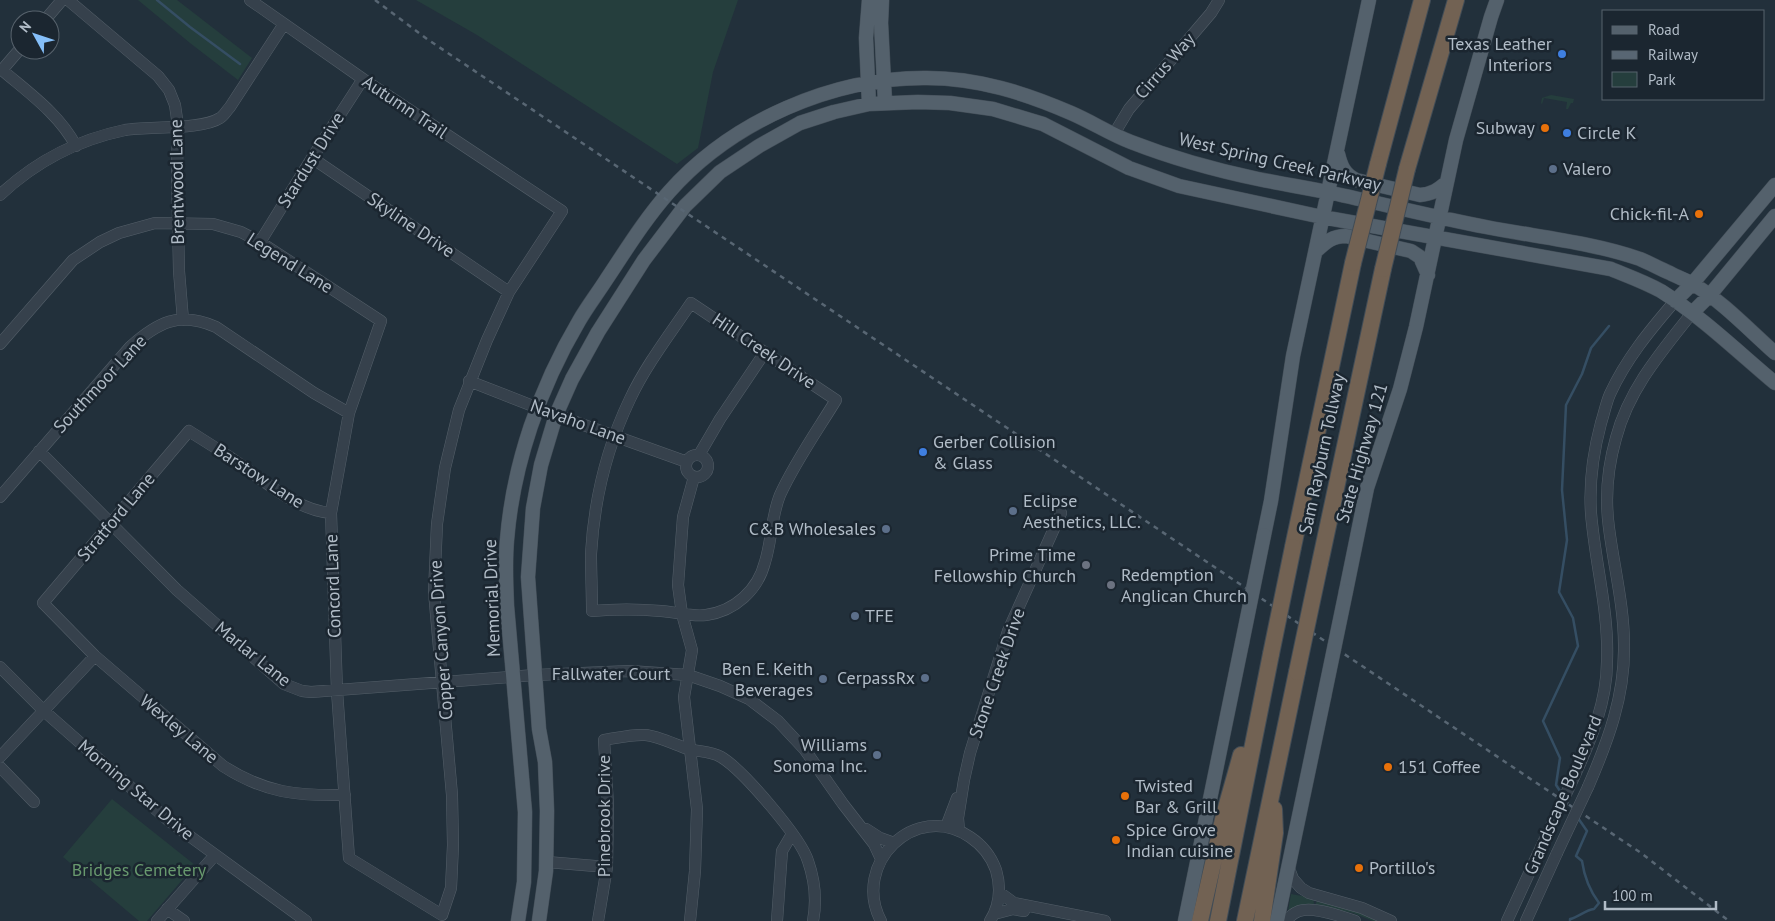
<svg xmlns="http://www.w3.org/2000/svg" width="1775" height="921" font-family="'PT Sans',sans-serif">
  <rect width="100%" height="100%" fill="#22303b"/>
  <path fill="#253e3d" d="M138,0H177L252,58L238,80L190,43Z
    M416,0H738L713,72L698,148L677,164L477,35Z
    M1551,95L1574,99L1573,103H1571L1568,109H1566L1567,102L1544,98L1542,104L1541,103L1542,98Z
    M112,799L195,865L147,921H139L63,857Z
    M1291,894L1313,898L1314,904L1288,911Z
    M1318,899L1383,921H1373L1353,913L1315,905Z"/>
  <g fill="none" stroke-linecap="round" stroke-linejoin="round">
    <path stroke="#354e63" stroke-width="2.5" d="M157,0L190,27L240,64
      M1562,794L1556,785L1560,758L1543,721L1578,646L1573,618L1559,592L1567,540L1562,490L1566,405L1582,374L1591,348L1609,326
      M1570,921V919C1579,917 1585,910 1594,909L1599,903C1590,891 1584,875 1582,861L1576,856L1587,831L1578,818"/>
    <g stroke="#545f69" stroke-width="12">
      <path id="minor" d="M68,0L158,76L169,90L175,105L178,126L177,172L179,271L183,320
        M45,20L62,0
        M20,49L2,70C29,93 59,114 76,146
        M1114,134L1129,109L1211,13L1219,0
        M312,158L509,292
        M0,195C35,162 77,140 125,130C148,126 202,130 220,118C224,116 227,110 230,107L284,24
        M260,242L312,158L363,79
        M691,303L836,400C817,431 795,462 780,495C771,517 772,540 765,562C758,590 735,611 706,615C692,617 676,612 661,611C638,609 615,609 592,611C592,592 591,572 591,554C594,501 607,447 630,399C646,365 670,334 691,303Z
        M0,344L73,260L100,242L119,233L155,223L213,224L241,232L260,242L381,321L349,413L331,513L337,691L349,858L442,915L451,888L453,845L452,795L434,592L437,524L445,468L459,410L487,340L509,292L562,211L363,79L250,0
        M469,381L556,415L687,462
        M39,451L177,590L284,684L302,691L311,692L535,675L630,671L688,675L720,686L749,699L778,721L805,750L843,804L874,844L881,859
        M686 466a11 11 0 1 1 22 0a11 11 0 1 1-22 0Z
        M699,455L720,419L765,352
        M0,497L130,347C158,322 179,311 216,327L314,393L349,413
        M331,513C294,510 262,478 231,458C218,449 203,440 189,431L43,603L95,656L223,766C265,793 297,796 345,795
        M0,667L44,711L169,821L306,921
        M0,757L95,656
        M0,767L34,802
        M1574,777C1591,740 1607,702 1607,661C1609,611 1595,563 1591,513C1589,483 1593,453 1601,423C1604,414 1606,403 1610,394C1626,359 1650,330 1675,301
        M1588,787C1608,741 1625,696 1624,645C1624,606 1614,567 1609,528C1605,499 1608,466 1616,438C1629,389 1661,352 1692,313
        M946,827L957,798
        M866,829L880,838L894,843
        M959,831L958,818L964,780L970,753L1008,631L1061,513
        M547,862L607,867
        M1288,866L1293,879L1301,888L1309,893L1362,908L1391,921
        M999,892L1014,903L1105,921
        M167,909L184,921
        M994,914L1013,909L1024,911
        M157,921L215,855
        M598,921L607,867L608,805L604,740C617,738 632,734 645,735C658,736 676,745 688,749C700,752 711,751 721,757C743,770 801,838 808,861C815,881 817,900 813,921
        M690,921L695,871L697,809L684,697L692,650L682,614L678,585L683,517L694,477
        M777,921L782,851L792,834
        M881,921C851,864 915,800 970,837C982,845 991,856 996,870C1001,887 1000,905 990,921
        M1286,921C1289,917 1294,913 1299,911C1313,906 1341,916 1355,921
        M1507,921L1543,843
        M1526,921L1557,853"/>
    </g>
    <g stroke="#424d57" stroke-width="15">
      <path id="major" d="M869,0L866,38L869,104
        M882,0L881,23L885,102
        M1338,154C1341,166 1344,174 1356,180L1420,195C1432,194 1438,190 1447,182
        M1316,251C1326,242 1332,236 1346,236L1411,251L1420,257L1428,275
        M1675,301L1692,284L1775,185
        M1692,313L1709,296L1775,216
        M1264,535L1271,501L1293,356L1369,0
        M1346,591L1367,488L1400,389L1416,327L1456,140L1491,17L1497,0
        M518,921L524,882L525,812L507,606C506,584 505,562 507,540C513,464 540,387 579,321C587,307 597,294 606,280C626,250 645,219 669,192C732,121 833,77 927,78C978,78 1025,93 1071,113C1092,122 1110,134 1131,142C1172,158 1215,170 1258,179C1283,184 1307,188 1332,193C1383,204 1434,217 1486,227C1537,237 1591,242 1640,259C1650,263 1660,269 1670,273C1677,277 1686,280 1693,284C1723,302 1749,330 1775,353
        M539,921L546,871L547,811L545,762L539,729L528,577L533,508L541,465L556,415L572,379L598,332L644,260L685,206L720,172L759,146L800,123L834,112L869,104L918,102L950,103L993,109L1043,124L1129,168L1179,186L1322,217L1611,269C1628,276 1645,282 1661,291C1702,317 1738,352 1775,383
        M1185,921L1242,643
        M1277,921L1324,697"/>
    </g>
    <g stroke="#414c56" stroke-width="18">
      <path id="highway" d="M1378,164L1422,0
        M1407,169L1456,0
        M1293,547L1353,263
        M1320,563L1383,269
        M1200,921L1224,815L1241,755
        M1218,921L1271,654
        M1245,921L1297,672
        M1262,921L1275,833L1274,809"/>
    </g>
    <use href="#minor" stroke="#36414c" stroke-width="11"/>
    <use href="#major" stroke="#54616c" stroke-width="14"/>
    <use href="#highway" stroke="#726253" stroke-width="16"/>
    <path stroke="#586673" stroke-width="2.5" stroke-dasharray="5 5" stroke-linecap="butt" d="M375,0L427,39L1641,853L1729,921"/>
    <g stroke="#545f69" stroke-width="12" stroke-linecap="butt">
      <path id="minor-bridge" d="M1543,843L1574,777
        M1557,853L1588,787"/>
    </g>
    <g stroke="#424d57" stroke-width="15" stroke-linecap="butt">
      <path id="major-bridge" d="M1242,643L1264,535
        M1324,697L1346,591"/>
    </g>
    <g stroke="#414c56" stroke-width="18" stroke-linecap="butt">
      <path id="highway-bridge" d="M1353,263L1378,164
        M1383,269L1407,169
        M1271,654L1293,547
        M1297,672L1320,563"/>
    </g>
    <use href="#minor-bridge" stroke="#36414c" stroke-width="11"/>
    <use href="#major-bridge" stroke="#54616c" stroke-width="14"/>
    <use href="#highway-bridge" stroke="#726253" stroke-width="16"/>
  </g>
  <g fill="#3f7fe0" stroke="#1b2630" stroke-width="2">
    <circle cx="1562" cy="54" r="5"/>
    <circle cx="1567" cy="133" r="5"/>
    <circle cx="923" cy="452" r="5"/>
  </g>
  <g fill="#e8710a" stroke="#1b2630" stroke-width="2">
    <circle cx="1545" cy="128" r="5"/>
    <circle cx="1699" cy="214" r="5"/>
    <circle cx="1388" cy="767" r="5"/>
    <circle cx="1125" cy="796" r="5"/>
    <circle cx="1116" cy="840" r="5"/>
    <circle cx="1359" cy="868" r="5"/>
  </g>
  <g fill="#5c6f8a" stroke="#1b2630" stroke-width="2">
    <circle cx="1553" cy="169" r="5"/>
    <circle cx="1013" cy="511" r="5"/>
    <circle cx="886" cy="529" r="5"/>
    <circle cx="855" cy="616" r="5"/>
    <circle cx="925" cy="678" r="5"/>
    <circle cx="823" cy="679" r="5"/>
    <circle cx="877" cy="755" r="5"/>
  </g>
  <g fill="#6b7280" stroke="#1b2630" stroke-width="2">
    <circle cx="1086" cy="565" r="5"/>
    <circle cx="1111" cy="585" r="5"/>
  </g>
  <g text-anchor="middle" stroke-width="5" stroke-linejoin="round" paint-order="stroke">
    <g font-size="18" fill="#b1bcc7" stroke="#1b2630" text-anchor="start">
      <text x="1552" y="50" text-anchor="end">Texas Leather<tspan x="1552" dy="21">Interiors</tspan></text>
      <text x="1535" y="134" text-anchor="end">Subway</text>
      <text x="1577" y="139">Circle K</text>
      <text x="1563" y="175">Valero</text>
      <text x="1689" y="220" text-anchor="end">Chick-fil-A</text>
      <text x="933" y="448">Gerber Collision<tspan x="933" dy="21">&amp; Glass</tspan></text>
      <text x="1023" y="507">Eclipse<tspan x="1023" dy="21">Aesthetics, LLC.</tspan></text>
      <text x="876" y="535" text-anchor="end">C&amp;B Wholesales</text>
      <text x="1076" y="561" text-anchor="end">Prime Time<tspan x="1076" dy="21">Fellowship Church</tspan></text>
      <text x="1121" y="581">Redemption<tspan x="1121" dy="21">Anglican Church</tspan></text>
      <text x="865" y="622">TFE</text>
      <text x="813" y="675" text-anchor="end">Ben E. Keith<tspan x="813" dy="21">Beverages</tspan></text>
      <text x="915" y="684" text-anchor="end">CerpassRx</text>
      <text x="867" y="751" text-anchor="end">Williams<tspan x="867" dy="21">Sonoma Inc.</tspan></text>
      <text x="1398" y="773">151 Coffee</text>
      <text x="1135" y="792">Twisted<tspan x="1135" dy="21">Bar &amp; Grill</tspan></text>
      <text x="1126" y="836">Spice Grove<tspan x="1126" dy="21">Indian cuisine</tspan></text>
      <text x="1369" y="874">Portillo's</text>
    </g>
    <g font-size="18" fill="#b1bcc7" stroke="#1b2630">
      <text transform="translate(1165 66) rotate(-49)" y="6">Cirrus Way</text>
      <text transform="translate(405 107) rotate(34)" y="6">Autumn Trail</text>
      <text transform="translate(311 160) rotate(-58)" y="6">Stardust Drive</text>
      <text transform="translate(1280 162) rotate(13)" y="6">West Spring Creek Parkway</text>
      <text transform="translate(177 182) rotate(-91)" y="6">Brentwood Lane</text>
      <text transform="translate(411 225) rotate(34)" y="6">Skyline Drive</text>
      <text transform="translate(290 263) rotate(32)" y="6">Legend Lane</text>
      <text transform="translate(764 351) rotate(34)" y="6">Hill Creek Drive</text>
      <text transform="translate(100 384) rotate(-47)" y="6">Southmoor Lane</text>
      <text transform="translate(578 422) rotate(20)" y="6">Navaho Lane</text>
      <text transform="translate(1362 453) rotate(-74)" y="6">State Highway 121</text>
      <text transform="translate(1322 454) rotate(-78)" y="6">Sam Rayburn Tollway</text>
      <text transform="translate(259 476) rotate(33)" y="6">Barstow Lane</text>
      <text transform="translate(116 517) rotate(-50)" y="6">Stratford Lane</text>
      <text transform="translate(333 586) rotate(-92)" y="6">Concord Lane</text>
      <text transform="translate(492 598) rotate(-92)" y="6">Memorial Drive</text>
      <text transform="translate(441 640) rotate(-94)" y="6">Copper Canyon Drive</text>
      <text transform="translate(253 654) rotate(39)" y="6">Marlar Lane</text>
      <text transform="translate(997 673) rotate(-71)" y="6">Stone Creek Drive</text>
      <text x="611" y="680">Fallwater Court</text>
      <text transform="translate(179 729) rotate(40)" y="6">Wexley Lane</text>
      <text transform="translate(136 790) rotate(40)" y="6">Morning Star Drive</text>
      <text transform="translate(1563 795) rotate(-67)" y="6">Grandscape Boulevard</text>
      <text transform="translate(604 816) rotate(-90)" y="6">Pinebrook Drive</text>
    </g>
    <g font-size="18" fill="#68996e" stroke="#1b2630">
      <text x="139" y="876">Bridges Cemetery</text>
    </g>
  </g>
  <rect x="1602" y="10" width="162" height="90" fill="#1b2630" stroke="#57626c"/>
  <rect x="1612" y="26" width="25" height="8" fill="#54616c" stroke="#57626c"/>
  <text x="1648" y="35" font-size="15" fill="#b1bcc7">Road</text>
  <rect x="1612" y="51" width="25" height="8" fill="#586673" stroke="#57626c"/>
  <text x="1648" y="60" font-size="15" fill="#b1bcc7">Railway</text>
  <rect x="1612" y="72" width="25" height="15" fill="#253e3d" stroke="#57626c"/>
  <text x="1648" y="85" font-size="15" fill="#b1bcc7">Park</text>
  <g transform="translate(35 35) rotate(310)"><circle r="24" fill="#1b2630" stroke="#57626c"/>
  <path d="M0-4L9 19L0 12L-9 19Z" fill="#85bff9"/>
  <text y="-8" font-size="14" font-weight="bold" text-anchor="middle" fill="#b1bcc7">N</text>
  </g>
  <path d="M1605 901v8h111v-8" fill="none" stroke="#b1bcc7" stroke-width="2.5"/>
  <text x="1612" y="901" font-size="15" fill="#b1bcc7" stroke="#1b2630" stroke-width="4" paint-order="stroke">100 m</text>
</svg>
